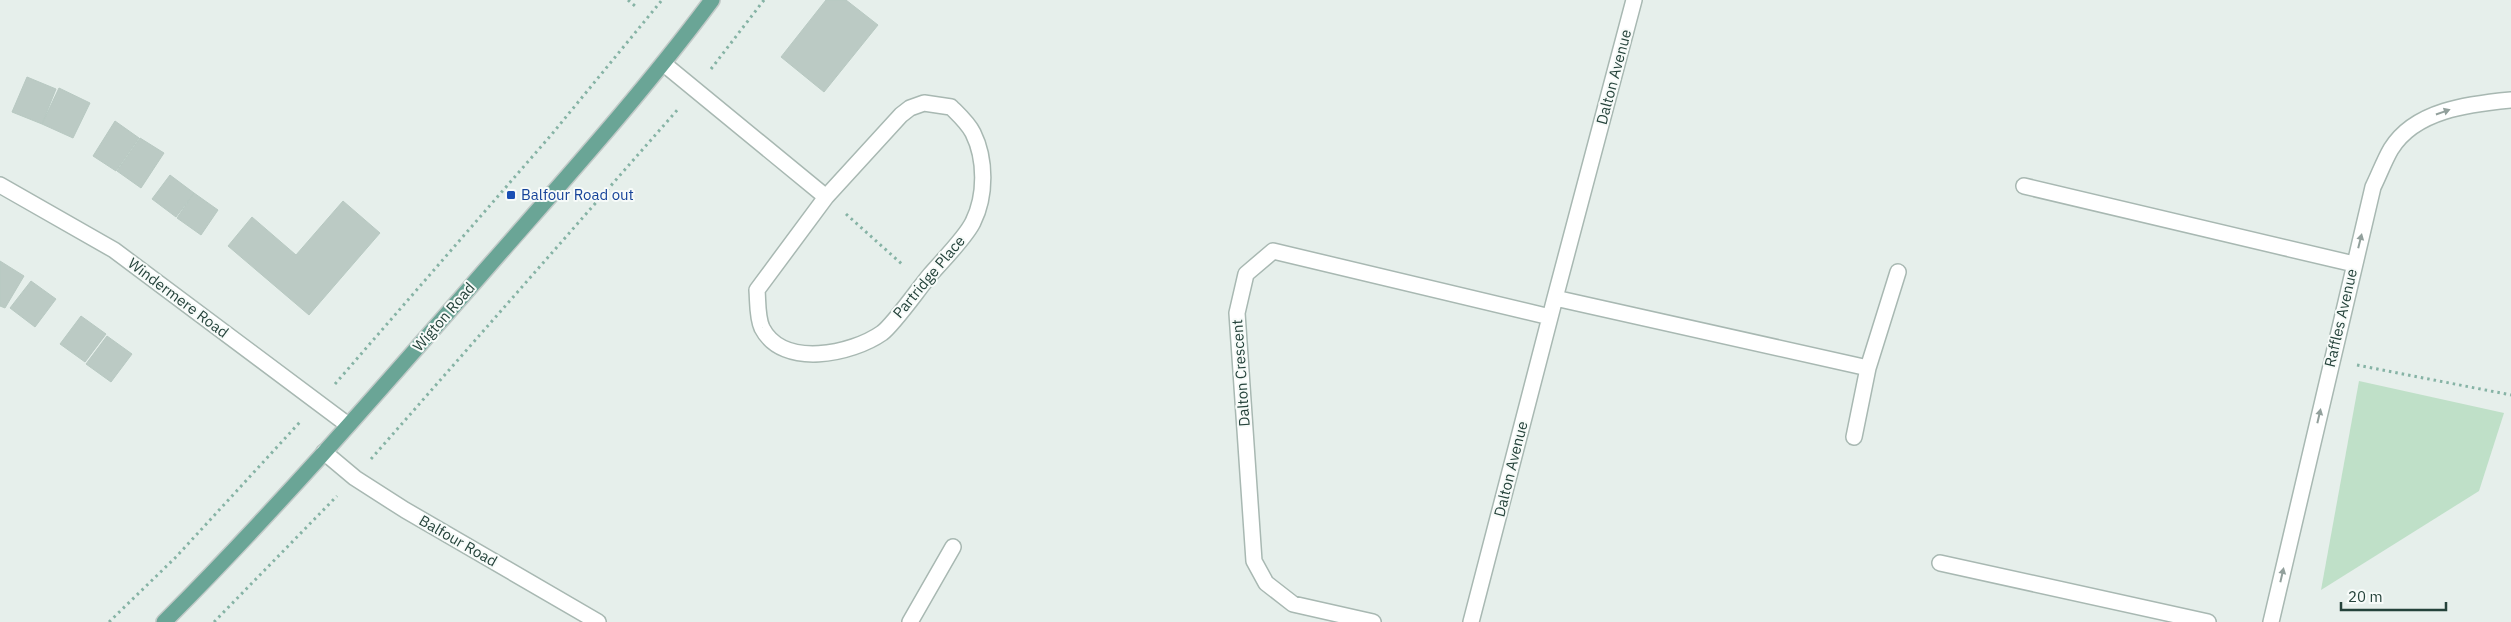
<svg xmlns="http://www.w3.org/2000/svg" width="2511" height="622" font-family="'IBM Plex Sans',sans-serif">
  <rect width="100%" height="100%" fill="#e6efeb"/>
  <path fill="#bfe0c8" d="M2359,381L2504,413L2479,491L2321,590Z"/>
  <path fill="#bbcac4" stroke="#b8c9c2" d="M826,0H846L878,25L824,92L781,57Z
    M27,77L56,89L42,124L12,112Z
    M59,88L90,103L73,138L42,124Z
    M115,121L139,138L116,171L93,156Z
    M140,138L164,153L141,188L117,171Z
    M170,175L194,193L176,217L152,199Z
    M194,193L218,210L201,235L177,218Z
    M343,201L380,233L309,315L228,246L252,217L296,255Z
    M0,261L24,276L5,308L0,306Z
    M31,281L56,299L35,327L10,308Z
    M81,316L106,334L85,362L60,344Z
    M107,336L132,354L111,382L86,364Z"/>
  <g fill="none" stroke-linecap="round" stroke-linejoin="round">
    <g stroke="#a8b8b2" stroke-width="18">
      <path id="minor" d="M664,64L826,197
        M924,103L951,107C959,115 968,123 973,133C986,159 986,196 973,222C966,237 942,261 930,275C919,288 894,324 882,333C852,354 783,369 762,328C757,317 758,302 757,290L826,197L901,115L910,108Z
        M0,185L114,250L348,425
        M2024,186L2354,264
        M1555,298L1634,0
        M1854,437L1868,368L1898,272
        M324,452L355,478L405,510L598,622
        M1940,563L2208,622
        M910,622L953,547
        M1373,622L1293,604L1266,583L1254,561L1237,313L1246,274L1273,251L1550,317
        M1471,622L1555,298L1868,368
        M2271,622L2373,187C2379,175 2384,161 2391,149C2415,110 2469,104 2511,100"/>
    </g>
    <g stroke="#c2cac8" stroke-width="18">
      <path id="primary" d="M164,622C277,509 382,388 487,268C564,180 642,94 712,0"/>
    </g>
    <path stroke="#86b3a5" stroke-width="3" stroke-dasharray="2.5 4" stroke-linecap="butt" d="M628,0L635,6
      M711,69L764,0
      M846,214L904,266
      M2357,365L2511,395
      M335,384L552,134L662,0
      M371,459L679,108
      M109,622L176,557L300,422
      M214,622L337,496"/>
    <use href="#minor" stroke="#fff" stroke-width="15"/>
    <use href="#primary" stroke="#6aa596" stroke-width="15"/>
  </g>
  <defs><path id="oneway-solid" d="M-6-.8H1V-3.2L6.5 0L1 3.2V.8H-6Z" transform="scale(1.25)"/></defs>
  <g fill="#92a09c">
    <use href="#oneway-solid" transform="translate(2443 112) rotate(-19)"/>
    <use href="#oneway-solid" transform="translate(2360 241) rotate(-76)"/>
    <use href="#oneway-solid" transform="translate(2319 416) rotate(-77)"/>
    <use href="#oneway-solid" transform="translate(2282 575) rotate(-77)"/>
  </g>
  <rect fill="#1a4fb4" stroke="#f7fbf9" stroke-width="2" x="506" y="190" width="10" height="10" rx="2.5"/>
  <g text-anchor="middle" stroke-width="4" stroke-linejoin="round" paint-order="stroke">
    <g font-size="15" fill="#24423a" stroke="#f7fbf9">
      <text transform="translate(1614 77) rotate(-75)" y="5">Dalton Avenue</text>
      <text transform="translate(929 277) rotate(-50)" y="5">Partridge Place</text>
      <text transform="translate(178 298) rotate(37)" y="5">Windermere Road</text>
      <text transform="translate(444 317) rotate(-49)" y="5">Wigton Road</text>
      <text transform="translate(2341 318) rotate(-77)" y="5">Raffles Avenue</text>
      <text transform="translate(1241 373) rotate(-94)" y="5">Dalton Crescent</text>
      <text transform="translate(1511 469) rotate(-76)" y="5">Dalton Avenue</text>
      <text transform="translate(458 541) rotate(30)" y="5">Balfour Road</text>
    </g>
    <g font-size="15" fill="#164399" stroke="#f7fbf9" text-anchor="start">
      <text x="521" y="200">Balfour Road out</text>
    </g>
  </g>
  <path d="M2341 602v8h105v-8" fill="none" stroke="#24423a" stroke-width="2.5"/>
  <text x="2348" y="602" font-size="15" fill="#24423a" stroke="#f7fbf9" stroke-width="4" paint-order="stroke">20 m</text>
</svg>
